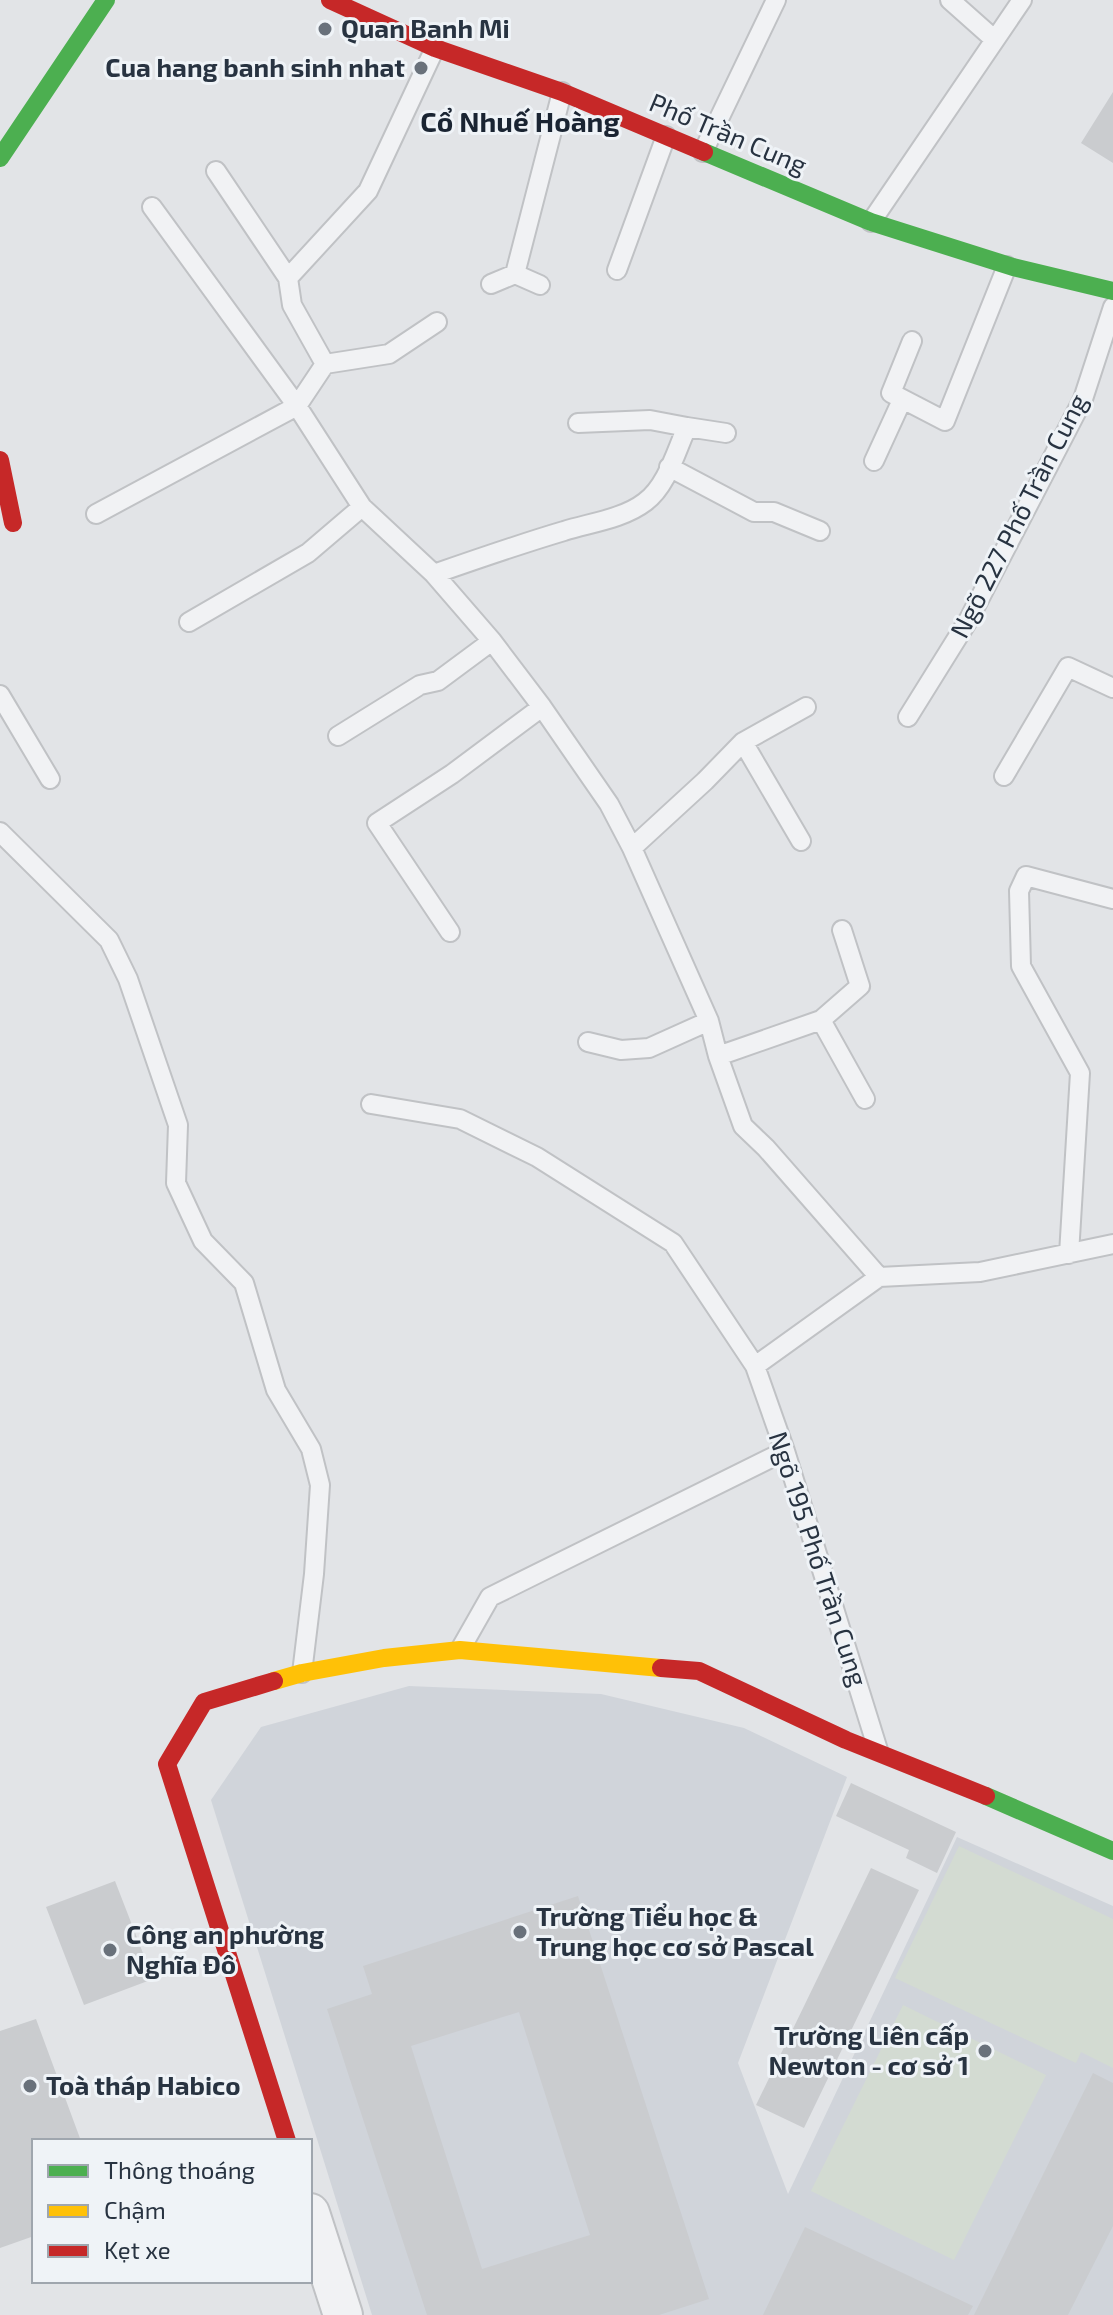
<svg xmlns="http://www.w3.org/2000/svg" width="1113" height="2315" font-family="'Exo 2',sans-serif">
  <rect width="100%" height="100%" fill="#e2e4e7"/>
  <path fill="#d0d4da" d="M409,1686L601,1694L744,1728L847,1777L738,2063L788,2194L957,1837L1113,1906V2315H372L211,1800L261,1727Z"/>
  <path fill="#d3dbd2" d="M959,1846L1113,1919V2068L1081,2052L1076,2063L895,1978Z
    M903,2005L1046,2075L954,2260L811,2191Z"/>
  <path fill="#cacccf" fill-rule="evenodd" d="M1113,92V163L1081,143Z
    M851,1783L956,1832L937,1873L906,1858L909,1850L836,1816Z
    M871,1868L919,1890L804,2128L756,2105Z
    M115,1881L153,1979L84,2005L46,1907Z
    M578,1896L709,2299L659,2315H427L327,2009L372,1994L363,1966ZM519,2012L590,2235L482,2269L411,2046Z
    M36,2019L81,2141H34V2236L0,2248V2031Z
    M1093,2073L1113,2083V2226L1068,2315H974Z
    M805,2227L973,2306L968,2315H763Z"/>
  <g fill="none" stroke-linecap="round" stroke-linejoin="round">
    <g stroke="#c0c2c5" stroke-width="22">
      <path id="lane" d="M950,0L995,40
        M435,48L368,191L288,278L292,305L325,364L297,406L362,507L434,574L492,641L542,707L609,804L632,848L709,1021L718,1056L743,1126L766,1148L879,1277
        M703,152L776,0
        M216,171L288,278
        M871,222L1022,0
        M617,270L666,136
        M515,274L540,285
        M491,284L515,274L562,92
        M912,341L891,393L945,421L1007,266
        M325,364L389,354L437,322
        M578,423L650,420L687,427
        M874,461L902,400
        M669,467L754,512H774L820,531
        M96,514L297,406L152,207
        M434,574C477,559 520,544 564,531C589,523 623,519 645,502C667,486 676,451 687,427L726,433
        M189,622L308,553L362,507
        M0,695L50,779
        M908,717L969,619L1083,399L1113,307
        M338,736L420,685L438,681L492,641
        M743,742L801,841
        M1004,776L1068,667L1113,688
        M0,832L109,940L128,979L178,1125L176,1183L203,1241L244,1283L276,1390L311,1449L320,1485L314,1574L302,1673
        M632,848L705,781L743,742L806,707
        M450,932L377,823L452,774L542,707
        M821,1020L865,1099
        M588,1042L621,1050L649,1048L709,1021
        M718,1056L821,1020L860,986L842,930
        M371,1104L460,1119L537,1157L673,1243L755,1366L785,1451L878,1750
        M1069,1254L1080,1073L1021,966L1019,891L1026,876L1113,899
        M755,1366L879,1277L980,1272L1113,1244
        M461,1648L490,1597L785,1451"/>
    </g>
    <g stroke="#c0c2c5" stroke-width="42">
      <path id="street" d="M310,2213L343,2315"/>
    </g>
    <use href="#lane" stroke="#f1f2f4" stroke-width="18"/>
    <use href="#street" stroke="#f1f2f4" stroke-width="38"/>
    <path stroke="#4caf50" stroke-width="18" d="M704,152L871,222L1013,267L1113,291
      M0,158L106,0
      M986,1796L1113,1851"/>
    <path stroke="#ffc107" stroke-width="18" d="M274,1681L302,1673L384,1658L460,1650L661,1668"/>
    <path stroke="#c62828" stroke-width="18" d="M330,0L435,48L562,92L704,152
      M0,460L13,523
      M661,1668L699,1671L846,1740L986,1796
      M274,1681L204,1702L167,1764L287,2141"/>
  </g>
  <g fill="#69717b" stroke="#eff3f7" stroke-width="3">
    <circle cx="325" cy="29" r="8"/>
    <circle cx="421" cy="68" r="8"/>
    <circle cx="520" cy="1932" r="8"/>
    <circle cx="110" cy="1950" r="8"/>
    <circle cx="985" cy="2051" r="8"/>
    <circle cx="30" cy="2086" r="8"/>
  </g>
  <g text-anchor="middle" stroke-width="6" stroke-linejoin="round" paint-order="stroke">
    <g font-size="26" font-weight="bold" fill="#283341" stroke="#eff3f7" text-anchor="start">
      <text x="341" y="38">Quan Banh Mi</text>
      <text x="405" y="77" text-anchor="end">Cua hang banh sinh nhat</text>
      <text x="536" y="1926">Trường Tiểu học &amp;<tspan x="536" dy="30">Trung học cơ sở Pascal</tspan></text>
      <text x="126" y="1944">Công an phường<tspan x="126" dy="30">Nghĩa Đô</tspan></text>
      <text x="969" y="2045" text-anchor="end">Trường Liên cấp<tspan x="969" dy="30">Newton - cơ sở 1</tspan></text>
      <text x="46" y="2095">Toà tháp Habico</text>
    </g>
    <g font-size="26" fill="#283341" stroke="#eff3f7">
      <text transform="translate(728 134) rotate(23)" y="9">Phố Trần Cung</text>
      <text transform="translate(1019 516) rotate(-63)" y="9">Ngõ 227 Phố Trần Cung</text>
      <text transform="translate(818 1559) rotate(72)" y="9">Ngõ 195 Phố Trần Cung</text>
    </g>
    <g font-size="28" font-weight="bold" fill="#1a2432" stroke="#eff3f7">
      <text x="520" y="132">Cổ Nhuế Hoàng</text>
    </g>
  </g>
  <rect x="32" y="2139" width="280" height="144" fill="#eff3f7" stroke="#9fa6ae" stroke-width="2"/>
  <rect x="48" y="2165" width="40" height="12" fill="#4caf50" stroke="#9fa6ae" stroke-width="2"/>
  <text x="104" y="2179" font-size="24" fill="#283341">Thông thoáng</text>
  <rect x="48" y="2205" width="40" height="12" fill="#ffc107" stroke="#9fa6ae" stroke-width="2"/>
  <text x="104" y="2219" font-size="24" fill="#283341">Chậm</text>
  <rect x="48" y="2245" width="40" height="12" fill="#c62828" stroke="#9fa6ae" stroke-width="2"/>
  <text x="104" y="2259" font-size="24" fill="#283341">Kẹt xe</text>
</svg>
